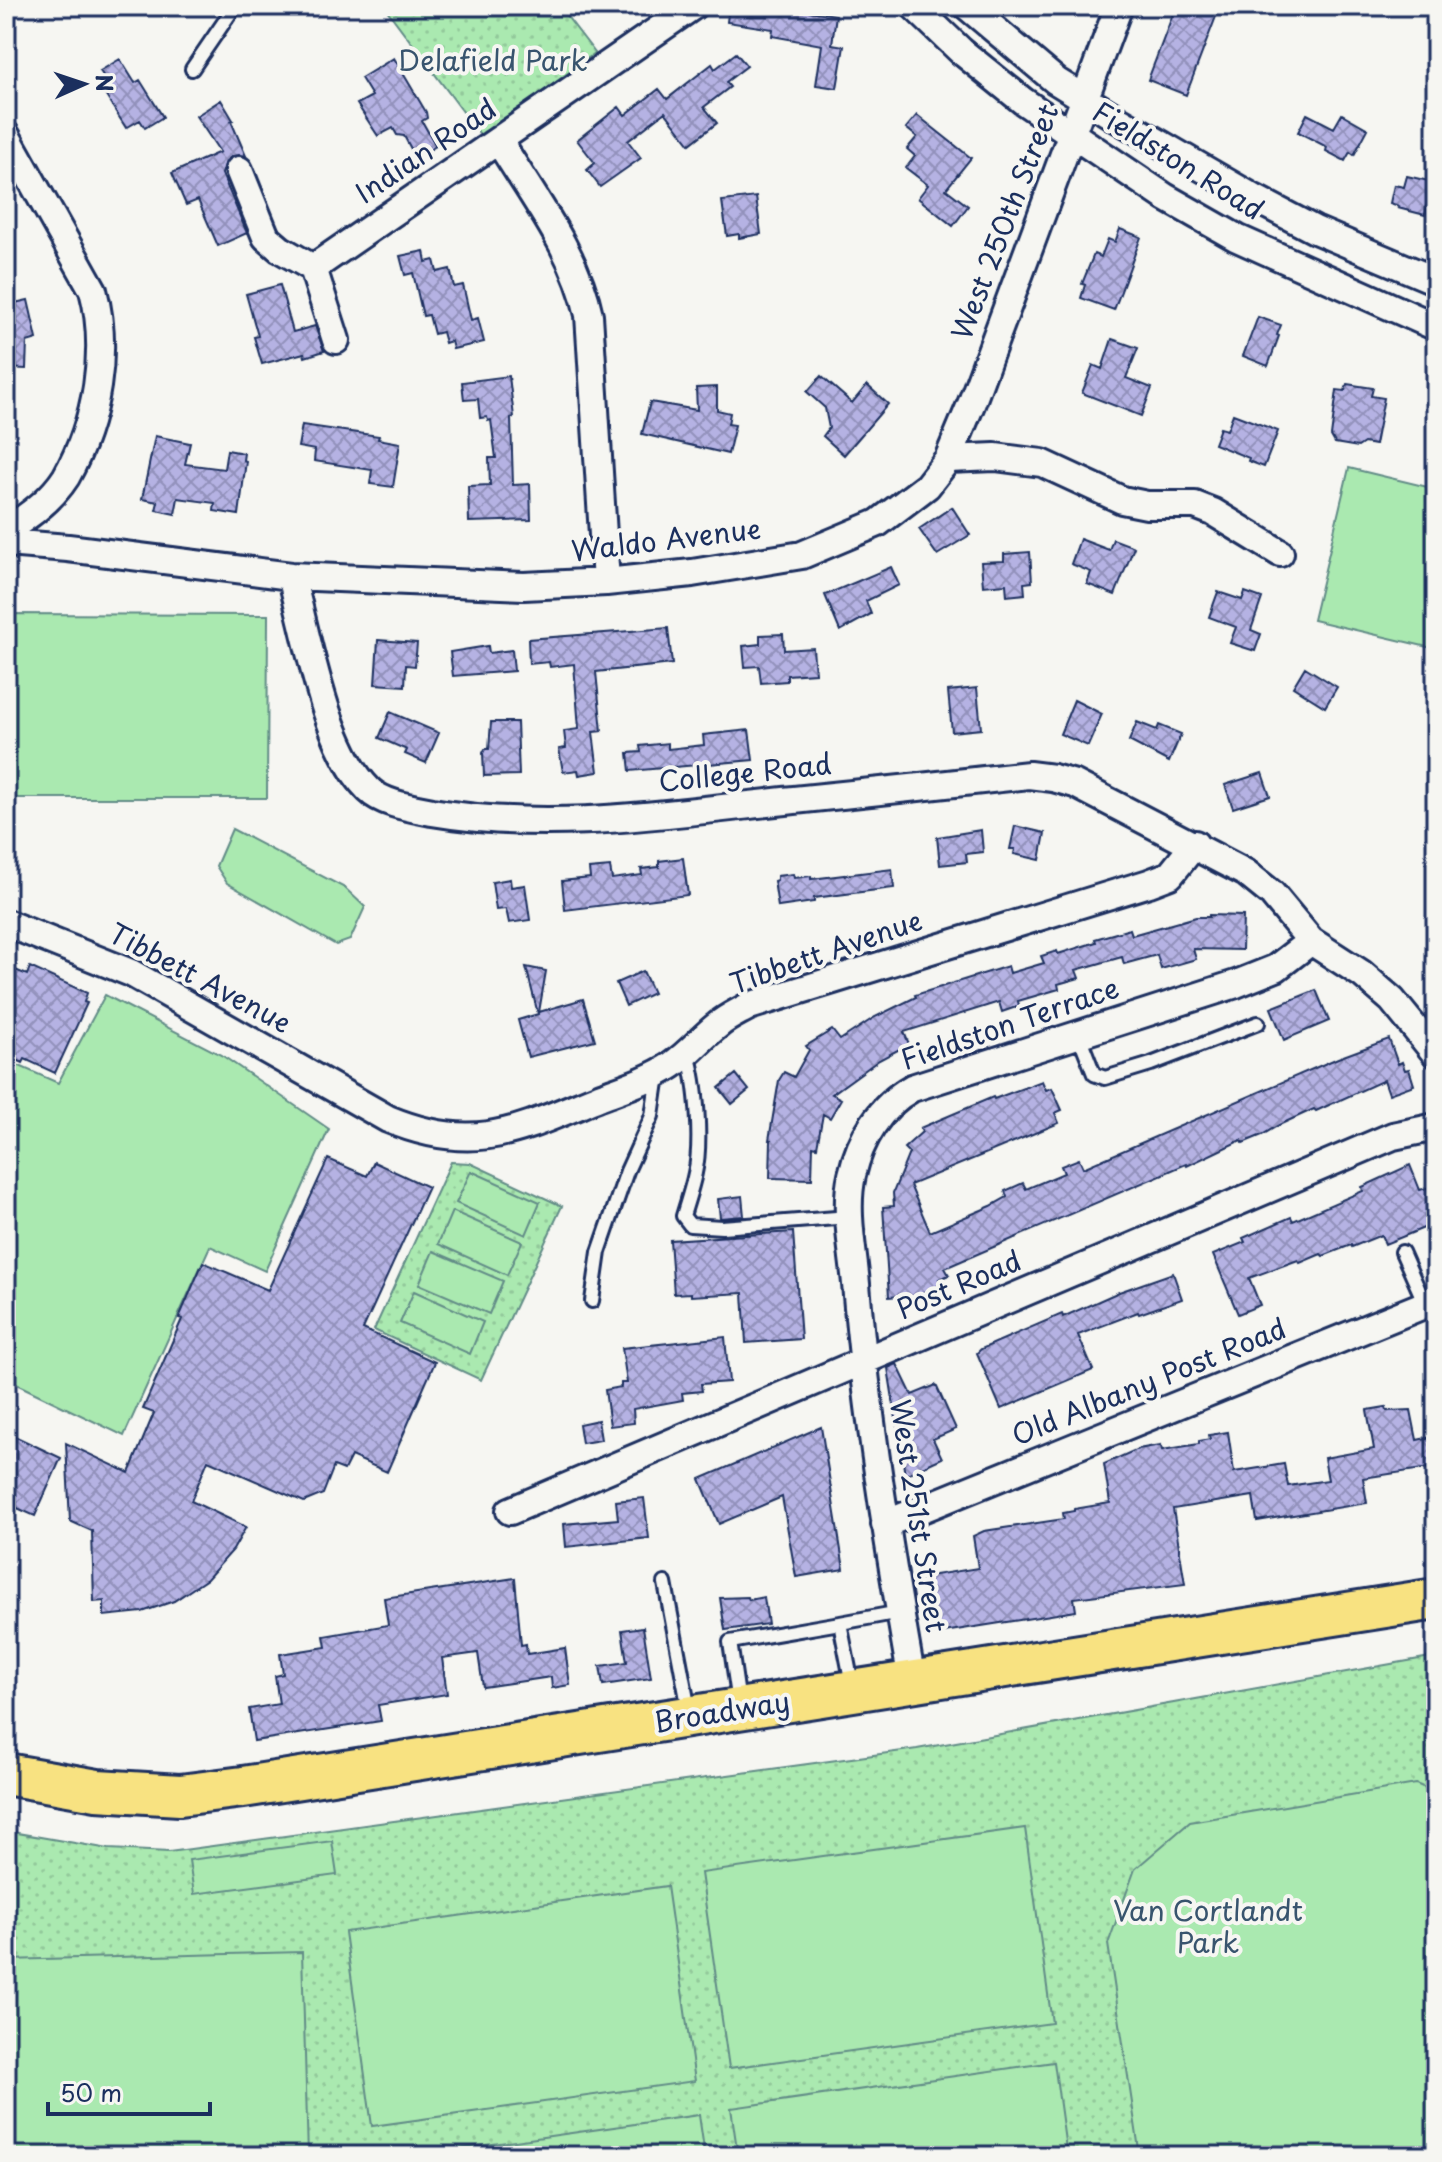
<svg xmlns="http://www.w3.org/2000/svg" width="1442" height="2162" font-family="'Playpen Sans',sans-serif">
  <defs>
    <pattern id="grass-dots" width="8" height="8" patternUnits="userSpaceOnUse" patternTransform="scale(2)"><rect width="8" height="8" fill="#aae9b0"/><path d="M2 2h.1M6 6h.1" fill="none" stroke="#92c89a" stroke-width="1.8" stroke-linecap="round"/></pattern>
    <pattern id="building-cross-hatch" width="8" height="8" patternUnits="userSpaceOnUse" patternTransform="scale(2)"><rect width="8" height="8" fill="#b5b2e3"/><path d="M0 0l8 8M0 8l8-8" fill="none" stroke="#9291bb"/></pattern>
  </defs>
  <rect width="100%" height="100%" fill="#f6f6f2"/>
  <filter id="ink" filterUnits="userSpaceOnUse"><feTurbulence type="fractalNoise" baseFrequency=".0125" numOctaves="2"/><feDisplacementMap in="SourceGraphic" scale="16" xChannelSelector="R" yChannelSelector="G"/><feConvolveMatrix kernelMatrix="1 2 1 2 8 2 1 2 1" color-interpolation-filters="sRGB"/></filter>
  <g filter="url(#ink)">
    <path fill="url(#grass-dots)" stroke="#628c87" stroke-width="2" d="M384,6H559L595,53L482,137Z
      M451,1162L470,1163L562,1206L481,1380L374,1330Z
      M1436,1656V2156H6V1831L109,1849L169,1852L917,1749Z"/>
    <path fill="#aae9b0" stroke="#628c87" stroke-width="2" d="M1349,468L1436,489V649L1313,620Z
      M6,614L268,615L267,798H6Z
      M232,829L345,888L365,907L350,940L336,945L227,883L216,866Z
      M105,995L223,1056L329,1129L265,1271L210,1246L124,1436L6,1379V1060L58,1083Z
      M471,1171L540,1202L526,1235L456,1203Z
      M452,1211L522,1242L507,1275L438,1244Z
      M433,1251L503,1281L489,1314L419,1284Z
      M414,1291L483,1322L470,1354L400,1323Z
      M1416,1784L1436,1793V2156H1140L1108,1944L1135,1869L1190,1822Z
      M1025,1828L1052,2023L729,2068L701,1873Z
      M332,1841L337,1875L194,1894L189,1860Z
      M667,1886L695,2081L372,2126L345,1932Z
      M302,1952L308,2156H6V1960Z
      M1054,2062L1067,2156H738L731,2108Z
      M699,2115L705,2156H408Z"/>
    <path fill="url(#building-cross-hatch)" stroke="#1b2f5e" stroke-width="2" d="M729,6L774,13L775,6L836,15L832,44L844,46L837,88L816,85L822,45L772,36L773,29L727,22Z
      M1176,6H1220L1186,95L1148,80Z
      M736,53L747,66L726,82L730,87L704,107L717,123L690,144L665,112L628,141L641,158L600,187L587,170L595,163L577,140L619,107L625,115L659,89L667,99L712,64L715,69Z
      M394,58L426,112L427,118L422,121L436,146L416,158L404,136L397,135L393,128L378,136L357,104L372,96L361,78Z
      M120,59L135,83L140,80L163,117L145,128L140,120L126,128L99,85L106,80L100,71Z
      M221,100L233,120L231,121L246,156H232L226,161L222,174L247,233L218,246L198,200L186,205L172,173L220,152L196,116Z
      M1307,114L1334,128L1342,114L1368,129L1354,155L1350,152L1345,161L1326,151L1327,147L1298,132Z
      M917,115L971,158L946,189L968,206L953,226L918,198L928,185L906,168L915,156L907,149L917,137L906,128Z
      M1407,176L1433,182L1425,215L1398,208L1399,206L1390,203L1394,185L1404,187Z
      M756,197L761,234L739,238V234L727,236L722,201Z
      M1120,229L1141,237L1114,310L1081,298L1085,285L1082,284L1094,254L1101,257L1108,239L1115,242Z
      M424,251L426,262L434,260L437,272L450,269L454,287L463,285L471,320L478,318L484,342L453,349L451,341L445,343L442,332L434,334L429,315L423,316L413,273L405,275L400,256Z
      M280,285L293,332L315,326L324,351L305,357L304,353L262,364L254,337L258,336L246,294Z
      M28,300L37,339L27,342L26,369L6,368V305Z
      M1258,317L1281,325L1277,335L1279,336L1268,366L1243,356Z
      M1112,339L1138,348L1126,378L1152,388L1141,416L1082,393L1093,365L1102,369Z
      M509,376L514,417L511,418L513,485L530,484L531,520L469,522L468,486L490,485L489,458H496L491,420L488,421L487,417L480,418L478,399L464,400L462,382Z
      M821,376L852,403L867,385L888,404L844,455L823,436L829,428L825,408L807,392Z
      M1347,384L1373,388L1371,396L1384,398L1375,445L1364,443L1358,447L1335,443L1331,436L1337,390L1345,391Z
      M717,387V410L730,413L728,424L735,425L728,454L642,434L650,402L697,410L696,388Z
      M1233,414L1278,431L1264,467L1248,461L1249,458L1214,444L1220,428L1227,430Z
      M302,425L379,436L378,439L400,443L393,487L370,484L372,470L314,461L315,450L298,447Z
      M155,436L190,443L185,464L224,469L227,450L244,453L243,460L246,461L239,515L214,511L215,503L178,498L175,514L156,510L158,502L142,499Z
      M952,507L970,535L937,555L919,529Z
      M1080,539L1109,550L1113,539L1134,547L1115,595L1087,584L1091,572L1071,564Z
      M1030,552L1032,582L1024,583L1025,594L1007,596L1006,584L983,586L981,562L1004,561V554Z
      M891,567L899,585L866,601L871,614L840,631L825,595Z
      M1218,592L1242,600L1245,592L1262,598L1251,630L1261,634L1255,651L1230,643L1236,627L1209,617Z
      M668,628L672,664L596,672L602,731L593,732L598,772L579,775L578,770L563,772L559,749L566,748L564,731L579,729L574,664L550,667L549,662L529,664L528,639Z
      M783,634L784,650L813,648L815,673L787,675V681L761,683L759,666L745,667L743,646L760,644V635Z
      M378,640L417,643L415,666L406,665L405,686L375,684Z
      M488,646L489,653L512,650L514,671L453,676L450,652Z
      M1305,667L1337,687L1325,707L1293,687Z
      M977,688L981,729L952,732L948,691Z
      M1074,700L1102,714L1088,746L1060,734Z
      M390,712L439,733L426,763L405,754L407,750L379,738Z
      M491,722H517L519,775L484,776L483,753L485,749H489Z
      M1137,722L1157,730L1159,725L1181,734L1169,762L1129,741Z
      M749,730L753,760L630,771L628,753L641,752L640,746L668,743V749L704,745L703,735Z
      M1262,773L1270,796L1233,808L1225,785Z
      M1015,826L1045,833L1040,860L1014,854L1015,849H1010Z
      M981,830L983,852L966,854L967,862L940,865L937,837Z
      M683,858L688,895L565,910L562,881L590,878L589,869L610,867L612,879L642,875L641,869L659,867V861Z
      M892,869L894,888L814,898V902L778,907L774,881L777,880V876L793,874L794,878L811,876V879Z
      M510,879L511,887L525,885L530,920L509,923L506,909L496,910L492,882Z
      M1209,915L1243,916L1242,950L1193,949L1196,959L1161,969L1157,955L1124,964L1122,957L1076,970L1079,978L1058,984L1059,989L1018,1001L1019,1006L1002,1012L999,1002L904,1032L909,1044L879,1060L832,1094L841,1099L830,1118L823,1114L817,1147L813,1146L812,1179L770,1178L771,1140H769L779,1080L784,1072L794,1077L809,1050L806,1046L832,1030L840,1040L875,1017L916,997L915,995L1008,966L1010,973L1044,963L1041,956L1057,951L1058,954L1096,942L1095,939L1130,929L1132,935L1196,917H1209Z
      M6,966L27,975L30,967L87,993L84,1002L87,1003L55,1073L25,1059L23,1063L6,1055Z
      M526,967L546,971L539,1012L583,999L595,1040L528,1057L518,1020L538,1014Z
      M643,971L653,993L626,1006L616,983Z
      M1316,990L1329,1021L1284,1040L1271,1008Z
      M1389,1039L1398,1064L1402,1062L1405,1070L1409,1069L1414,1085L1389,1094L1384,1080L1316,1111L1314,1109L1279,1125L1262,1135L1243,1143L1241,1140L1187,1166L1186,1164L945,1268L949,1275L939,1279L941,1285L902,1302L899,1296L889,1297L883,1207L894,1206L893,1193L909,1153L904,1148L922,1132L920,1128L993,1097L994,1099L1042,1081L1046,1090L1052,1088L1062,1110L1055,1113L1059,1123L910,1185L930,1232L991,1206L1007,1197L1005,1191L1023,1183L1026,1189L1064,1173L1061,1166L1079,1159L1083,1168L1338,1058Z
      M736,1074L749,1090L732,1104L719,1088Z
      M328,1159L367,1176L374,1162L428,1187L363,1329L435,1362L387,1472L351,1456L344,1470L334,1466L323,1494L304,1502L208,1460L191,1501L246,1527L233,1550L207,1579L174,1601L142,1612L104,1616V1601L94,1602L92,1531L70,1521L66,1443L129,1473L154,1413L143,1409L182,1319L179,1318L203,1262L268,1290Z
      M1410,1165L1420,1190L1436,1185V1223L1385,1244L1381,1235L1352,1247L1351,1245L1323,1256L1321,1254L1300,1263L1298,1260L1249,1278L1260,1305L1238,1314L1213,1255L1245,1242L1243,1238L1291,1217L1293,1221L1363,1191L1362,1187Z
      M742,1196L744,1216L720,1218L718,1199Z
      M793,1232L801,1339L746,1343L743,1293L691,1296V1293L674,1294L670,1240Z
      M1173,1273L1182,1299L1139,1314L1138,1312L1078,1335L1093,1370L1001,1409L977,1353L981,1349L1062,1314L1063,1317L1119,1292Z
      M725,1337L729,1382L701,1384L702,1391L682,1393L683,1400L633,1409L634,1423L610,1426L605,1390L621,1387V1383H627L622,1348Z
      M897,1364L912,1395L936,1385L956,1429L933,1439L942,1458L905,1475L888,1368Z
      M1386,1407L1387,1411L1411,1410L1417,1440L1436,1436V1467L1363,1478L1367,1503L1257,1521L1253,1496L1173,1509L1185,1584L1074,1598L1076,1611L931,1634L922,1577L978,1568L973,1536L984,1531L1064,1519L1063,1513L1074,1511V1509L1110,1503L1104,1464L1138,1449L1161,1445L1162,1450L1199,1444V1441L1210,1439L1209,1435L1228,1432L1234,1472L1284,1464L1288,1486L1328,1480L1324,1458L1374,1449L1367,1410Z
      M598,1420L601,1440L582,1443L579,1424Z
      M821,1427L844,1569L796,1577L782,1497L719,1524L700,1479Z
      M6,1432L61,1458L35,1516L6,1503Z
      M644,1498L649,1538L566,1547L564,1524L618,1519L616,1501Z
      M515,1578L521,1645L526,1644L527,1654L565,1648L570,1685L552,1688L551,1677L483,1687L478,1653L442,1658L447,1694L378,1705L381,1721L254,1741L249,1709L279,1704L275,1676L283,1674L280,1654L326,1647L324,1636L388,1625L384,1598Z
      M748,1597L749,1600L764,1597L768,1624L725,1630L720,1598Z
      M643,1627L651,1678L603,1685L600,1666L627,1662L622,1630Z"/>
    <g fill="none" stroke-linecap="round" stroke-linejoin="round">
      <g stroke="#1b2f5e" stroke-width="18">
        <path id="service" d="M192,69L235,6
          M1078,1033L1094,1074L1105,1078L1151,1064L1258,1023
          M688,1054C697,1083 702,1143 695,1173C692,1188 687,1202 683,1216L690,1225L722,1227L849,1217
          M1402,1252L1425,1304
          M592,1301L599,1252L627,1171L652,1116L658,1075
          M665,1583L689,1710
          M840,1623L900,1612
          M739,1703L730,1642L840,1623L852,1684"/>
      </g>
      <g stroke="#1b2f5e" stroke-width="32">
        <path id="minor" d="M914,6L961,51L1023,101L1165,197L1237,238L1436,327
          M967,6L1056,81L1116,118L1254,198L1315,230L1436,281
          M6,135L93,290C109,350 97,422 66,477C52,499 28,517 6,530
          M499,141C532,196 576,252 589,315L606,582
          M239,170L266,237L280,249L313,268L336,340
          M313,268L693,6
          M948,459L972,402L1119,6
          M6,543L68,548L291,576L524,586L606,582L692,573L802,555L878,523L927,486L948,459L995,457L1042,463L1122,500L1147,505H1195L1213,512L1280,553
          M291,576C308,637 325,747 369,790C383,804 413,808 432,812C555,833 671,813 794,800C872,792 951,784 1029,775L1053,778L1075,784L1246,873L1272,894L1311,941L1362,974L1392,1000L1436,1054
          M6,923L131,973L388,1119C475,1155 518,1130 599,1097C623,1088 651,1079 672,1065C690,1053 702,1037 718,1025C727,1017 739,1012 749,1006L1149,883L1170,875L1195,844
          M510,1511L1393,1136L1436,1127
          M885,1524L1436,1300
          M912,1681C889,1549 867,1417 856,1284C853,1250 844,1209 852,1175C860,1139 880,1106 912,1088L1236,984L1276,968L1311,941"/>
      </g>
      <g stroke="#1b2f5e" stroke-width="46">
        <path id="primary" d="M6,1774L97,1790L180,1795L243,1787L1436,1599"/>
      </g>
      <use href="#service" stroke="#f6f6f2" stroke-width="12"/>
      <use href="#minor" stroke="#f6f6f2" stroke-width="26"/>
      <use href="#primary" stroke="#f8e281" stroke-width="40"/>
    </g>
  </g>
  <g text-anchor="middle" stroke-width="8" stroke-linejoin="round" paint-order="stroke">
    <g font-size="28" fill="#38546e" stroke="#f6f6f2">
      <text x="493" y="71">Delafield Park</text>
      <text x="1208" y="1921">Van Cortlandt<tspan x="1208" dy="32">Park</tspan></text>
    </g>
    <g font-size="28" fill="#1b2f5e" stroke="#f6f6f2">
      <text transform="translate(426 151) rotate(-34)" y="10">Indian Road</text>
      <text transform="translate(1178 161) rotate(32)" y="10">Fieldston Road</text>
      <text transform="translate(1005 222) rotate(-69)" y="10">West 250th Street</text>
      <text transform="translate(666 540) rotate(-7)" y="10">Waldo Avenue</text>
      <text transform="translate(745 773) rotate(-6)" y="10">College Road</text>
      <text transform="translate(826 952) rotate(-19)" y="10">Tibbett Avenue</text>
      <text transform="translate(200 978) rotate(28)" y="10">Tibbett Avenue</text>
      <text transform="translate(1010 1024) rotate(-19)" y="10">Fieldston Terrace</text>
      <text transform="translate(959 1285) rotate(-23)" y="10">Post Road</text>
      <text transform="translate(1149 1382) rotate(-22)" y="10">Old Albany Post Road</text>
      <text transform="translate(918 1516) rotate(81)" y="10">West 251st Street</text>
      <text transform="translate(722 1712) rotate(-9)" y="10">Broadway</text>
    </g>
  </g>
  <rect width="1442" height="2162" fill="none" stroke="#f6f6f2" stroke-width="32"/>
  <rect x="16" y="16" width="1410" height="2130" fill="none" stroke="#1b2f5e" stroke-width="3" filter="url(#ink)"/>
  <g transform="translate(84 84) rotate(87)" stroke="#f6f6f2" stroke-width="6" paint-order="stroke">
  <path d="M0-6L14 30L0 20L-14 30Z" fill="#1b2f5e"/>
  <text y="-12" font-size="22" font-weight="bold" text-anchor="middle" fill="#1b2f5e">N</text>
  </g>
  <path d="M48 2102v12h162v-12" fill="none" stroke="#1b2f5e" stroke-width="4"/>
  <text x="60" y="2102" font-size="24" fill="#1b2f5e" stroke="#f6f6f2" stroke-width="6" paint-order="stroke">50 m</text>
</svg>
